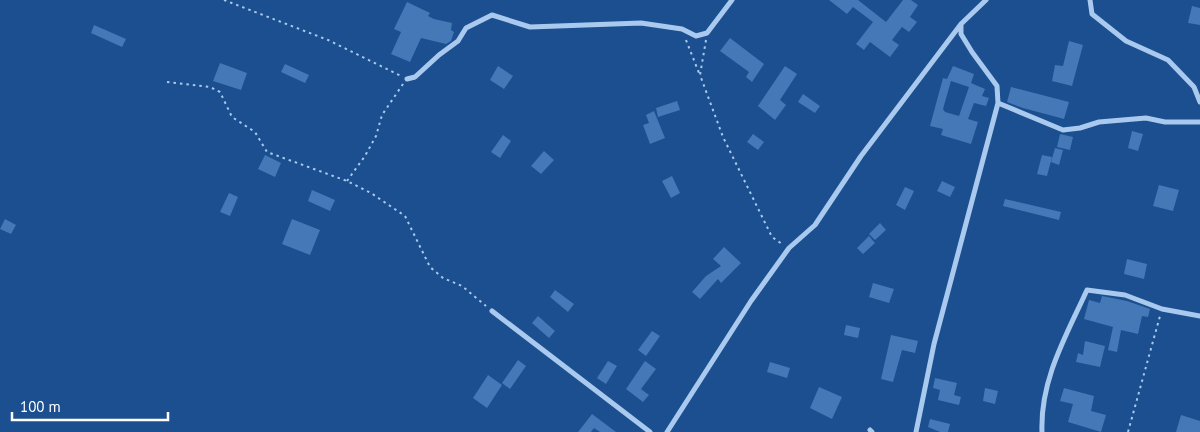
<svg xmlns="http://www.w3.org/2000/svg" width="1200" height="432" font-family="'PT Sans',sans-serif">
  <rect width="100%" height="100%" fill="#1b4f8f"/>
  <path fill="#4478b7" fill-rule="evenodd" d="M829,0H858L886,22L903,0H911L918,5L910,17L917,22L909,32L902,27L892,40L899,45L890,57L870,42L864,50L856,44L873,22L853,7L847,14Z
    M407,2L430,13L428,16L434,19L452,23L451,30L454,32L451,41L446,44L421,38L410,62L391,54L401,32L394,29Z
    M1192,6L1200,8V25L1188,23Z
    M94,25L126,39L122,47L91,33Z
    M730,38L764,64L752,82L746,77L749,72L720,51Z
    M1069,41L1083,45L1072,86L1052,81L1055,65L1063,66Z
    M220,63L247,73L241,90L213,81Z
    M285,64L309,75L305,83L281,72Z
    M498,66L513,76L504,89L490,80Z
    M785,66L797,74L780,100L786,105L775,120L758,106Z
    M953,66L974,74L971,83L985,89L982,96L989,98L986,106L974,103L968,119L978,122L971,144L941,135L943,129L930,126L943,78L947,79ZM951,81L969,87L959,116L945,112L943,109Z
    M1011,87L1069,102L1064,119L1023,108L1007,102Z
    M803,94L820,106L815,113L798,102Z
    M677,101L680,110L658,117L656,108Z
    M654,111L665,138L650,144L643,125L649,123L646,115Z
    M1132,131L1143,134L1138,151L1128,148Z
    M753,134L764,142L758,150L747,142Z
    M1060,134L1073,137L1070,150L1057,147Z
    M503,135L511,141L500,158L491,152Z
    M1055,148L1063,150L1059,165L1051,162Z
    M544,151L554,160L541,174L531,166Z
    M265,155L281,163L275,177L258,169Z
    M1042,155L1052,157L1047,176L1037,174Z
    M672,176L680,193L671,198L662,181Z
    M942,181L955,187L950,197L937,191Z
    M1159,185L1179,190L1173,211L1153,206Z
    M905,187L914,191L905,210L896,205Z
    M312,190L335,200L330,211L308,201Z
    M229,193L238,197L230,216L220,212Z
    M1005,199L1061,212L1059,220L1003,206Z
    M5,219L16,225L11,234L0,229Z
    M292,219L320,230L310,255L282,244Z
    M880,223L886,230L875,240L869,234Z
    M869,236L875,243L863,254L857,248Z
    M724,247L741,263L721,283L718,279L700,299L692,292L706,276L721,266L713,259Z
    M1127,259L1147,264L1144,279L1124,274Z
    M873,283L894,289L889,303L869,297Z
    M555,290L574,304L568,312L550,297Z
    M1102,296L1127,301L1150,309L1148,317L1142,316L1138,334L1121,330L1117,352L1108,350L1113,327L1084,319L1089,300L1100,303Z
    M538,316L555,331L549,338L532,323Z
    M846,325L860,328L858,338L844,335Z
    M652,331L660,336L646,356L638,350Z
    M891,335L918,341L915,353L902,350L893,382L881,379Z
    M1085,341L1105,346L1100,367L1076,362L1078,353L1083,355Z
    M518,360L526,366L510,389L502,383Z
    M608,361L617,366L606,384L597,378Z
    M645,361L656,369L641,389L649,395L643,402L626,389Z
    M770,362L790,368L787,378L767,372Z
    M488,375L502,385L487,408L473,398Z
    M935,378L957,383L954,395L961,397L959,405L938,400L940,390L933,388Z
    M819,387L842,397L832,419L810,408Z
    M985,388L998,391L995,404L983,401Z
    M1064,388L1094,396L1091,411L1106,415L1101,432L1068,422L1073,404L1060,401Z
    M592,414L616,432H600L594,428L591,432H578Z
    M1181,415L1200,421V432H1176Z
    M930,419L950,424L948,432H940L928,427Z"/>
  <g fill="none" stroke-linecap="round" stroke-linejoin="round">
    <path stroke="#a9c9ee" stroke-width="2" stroke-dasharray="2.5 4" stroke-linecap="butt" d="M224,0L328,40L401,76
      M686,40L699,73
      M706,40L700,75L723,137L772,237L782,244
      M167,82L210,87L220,92L232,117L255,132L267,152L347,181L371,193L405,216L430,267L443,278L462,286L486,306
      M347,181L365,156L376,136L382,115L403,84
      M1128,432L1160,316"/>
    <path stroke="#a9c9ee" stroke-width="5" d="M986,0L961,24V34L972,52L997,86L998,103L1063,130L1080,128L1099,122L1146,118L1165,122H1200
      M1090,0L1092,14L1126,41L1168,60L1194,87L1200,102
      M407,79L415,77L439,55L458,41L466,28L492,15L530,27L641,23L682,29L696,36L707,33L732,0
      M492,311L650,432
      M870,430L872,432
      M667,432L751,301L789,248L815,225L861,156L961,24
      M916,432L934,344L998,103
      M1042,432C1040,380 1066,336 1087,290L1125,295L1162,309L1200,316"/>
  </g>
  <path d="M12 412v8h156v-8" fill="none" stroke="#ffffff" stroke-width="2.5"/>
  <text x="20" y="412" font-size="15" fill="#ffffff" stroke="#1b4f8f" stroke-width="4" paint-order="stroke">100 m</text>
</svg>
